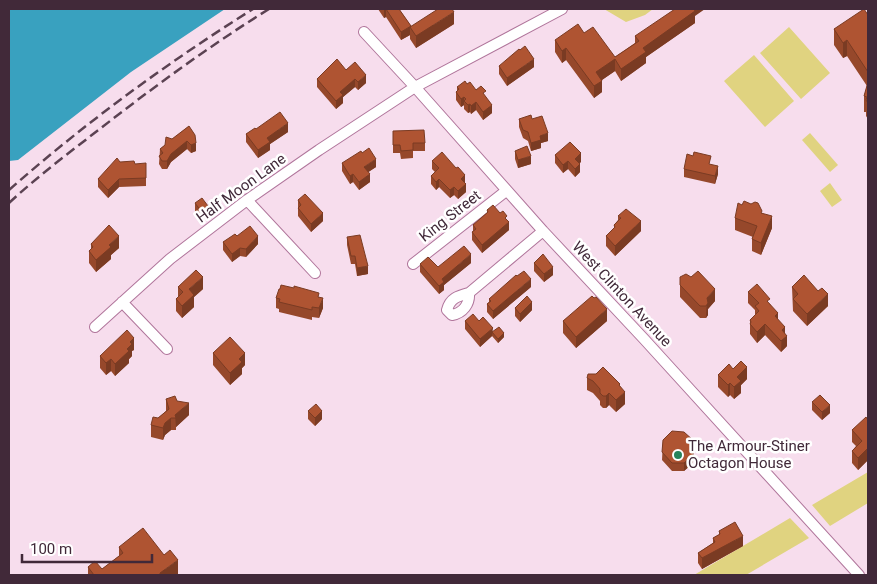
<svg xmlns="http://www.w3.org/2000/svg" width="877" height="584" font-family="Roboto,sans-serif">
  <rect width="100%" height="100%" fill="#f7dded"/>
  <path fill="#e0d380" d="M604,9H653L645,15L626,22Z
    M789,27L830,73L801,99L760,53Z
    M754,55L794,101L765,127L724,81Z
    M810,133L838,165L830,172L802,140Z
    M830,183L842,200L832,207L820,191Z
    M868,472V503L830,526L812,505Z
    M790,518L809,538L746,575H694Z"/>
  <path fill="#39a1bf" d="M9,9H225L131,72L18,160L9,161Z"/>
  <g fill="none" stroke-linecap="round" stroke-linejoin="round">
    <g stroke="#b0759b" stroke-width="12">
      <path id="minor" d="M364,32L415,87L543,231L644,339L859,575
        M247,200L315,273
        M413,264L506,191
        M469,293C470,304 463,313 452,315L447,310C450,298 458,296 469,293L543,231
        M122,302L167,349
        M95,327L170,259L247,200L319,150L415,87L562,9"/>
    </g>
    <use href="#minor" stroke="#fff" stroke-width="10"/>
    <path stroke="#5b4252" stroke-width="2.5" stroke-dasharray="10 5" stroke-linecap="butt" d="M9,190C85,123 167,63 253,9
      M9,203C38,176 70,152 101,128C155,86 211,45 269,9"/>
  </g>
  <path fill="#96482b" d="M378,9H399L411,26L454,24L416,48L410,39V35L401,40L386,17L384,18Z
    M868,15V119L866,116V112H864V96L867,86L847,56L843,58L834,45V29Z
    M695,16V23L646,57V63L621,81L615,71L602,80V92L594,98L566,60L562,63L555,52V40L615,57L635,43V36Z
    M499,66L534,67L507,86L499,74Z
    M346,70L366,83L358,90L355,87L343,97V103L336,109L317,87V79Z
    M467,84L486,97L492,113L483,120L476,110L471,114L470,112L468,113L464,109V105L461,107L456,100V92L457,91V87Z
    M519,119H532L548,141L541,143V148L531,151L528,141L523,138L519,127Z
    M189,126L196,151L191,153L187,149L171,162L167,169H162L159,164L160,149Z
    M256,129L288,132L270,144V150L258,158L246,142V134Z
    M393,131L425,143V151H413V158L401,159L400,153H393Z
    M515,151L531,164L518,168L515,159Z
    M555,155L581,162L579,163L580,172L575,177L568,169L563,173L555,163Z
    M432,161L456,168L465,183L466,192L458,199L454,195L450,198L439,187L436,190L431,184V176L435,172L432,169Z
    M120,162L135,164L146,178V186L119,187L108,198L98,187V179Z
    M342,163L376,167L368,172L370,182L359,190L353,182L350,184L342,171Z
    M684,169L718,174L715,184L684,177Z
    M298,200L323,221L311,232L298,216Z
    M195,203L208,214L201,219L195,211Z
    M487,210L507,220L509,230L482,253L472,240V232H473V225L487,213Z
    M762,213L772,228L761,255L752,251V239L753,237L735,230V218Z
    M618,216L641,231L615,256L606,246V236L614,228V225L618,220Z
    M237,236L258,244L246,257L240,256L232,262L223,250V242Z
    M347,237L368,274L357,276L355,264H351L347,245Z
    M91,244L119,248L111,255V259L96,272L89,263V251L91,249Z
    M471,263L444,285V290L439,294L420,272V264L438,267Z
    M534,263L553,275L544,282L534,271Z
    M680,285L715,301L708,309V315L706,318H700L680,297Z
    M178,287L203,289L194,297V307L182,318L176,311V299L178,297Z
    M531,287L493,319L487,312V304L489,302V299Z
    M792,287L828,306L807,326L793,311Z
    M748,292L770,304L785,334L787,346L781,352L765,335L757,343L750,334V320L755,315V310L748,303Z
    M319,297L323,308L319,318L312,317V320L279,312V309L276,308V298Z
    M594,298L607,321L576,348L563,333V321Z
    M515,308L532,310L520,322L515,316Z
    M465,321H479L493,332L504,337L498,343L492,336L480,347L465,329Z
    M134,350L132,351V356L129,359V363L115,376L111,371L106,375L100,368V356Z
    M213,353L245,365L242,368V374L230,385L213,365Z
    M733,369L747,379L741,385V393L734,399L730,395L728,397L718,387V375Z
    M587,378L620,387L625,404L616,412L609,405L606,408H603L600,405V401L593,393L587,390Z
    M166,399L177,401L189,415L176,427V430H171L165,435L163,440L151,437V425L166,411Z
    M812,402L830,413L822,420L812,410Z
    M308,411L322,419L315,426L308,419Z
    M868,420V460L858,470L852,463V451L856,446L852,442V430Z
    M663,440L693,463L684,471H672L662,460Z
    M719,531L743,546L702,569L698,563V553L713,543V538L719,535Z
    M119,547L178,575H88V567L102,569L119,556Z"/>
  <path fill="#7a3b23" d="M386,9V17L384,18V10Z
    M692,9H705L695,16V23L646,57V63L621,81V69L643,48Z
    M454,12V24L416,48V36Z
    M410,27V35L401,40V32Z
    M847,40V56L843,58V43Z
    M566,48V60L562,63V51Z
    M534,59V67L507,86V78Z
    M615,59V71L596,84V72Z
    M366,75V83L358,90V82Z
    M355,79V87L343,97V103L336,109V101L340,92Z
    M602,81V92L594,98V86Z
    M464,97V105L461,107V99Z
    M476,102V110L471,114V106Z
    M470,104V112L468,113V105Z
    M492,105V113L483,120V112Z
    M288,123V132L270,144V150L258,158V150L267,138Z
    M548,133V141L541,143V148L531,151V143L540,136Z
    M187,141V149L171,162L167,169V161L171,154Z
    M196,143V151L191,153V145Z
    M581,153V162L575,167V159Z
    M531,156V164L518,168V160Z
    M376,159V167L364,175V167Z
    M568,161V169L563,173V165Z
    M580,164V172L575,177V169Z
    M718,166V174L715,184V176Z
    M353,174V182L350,184V176Z
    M370,174V182L359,190V182Z
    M465,175V183L461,179Z
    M119,179V187L108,198V190Z
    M439,179V187L436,190V182Z
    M466,184V192L458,199V191Z
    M454,187V195L450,198V190Z
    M208,206V214L201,219V211Z
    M323,213V221L311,232V224Z
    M772,216V228L761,255V243Z
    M641,221V231L615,256V246Z
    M509,222V230L482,253V245Z
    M119,236V248L111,255V259L96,272V260L109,245Z
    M258,236V244L246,257V249Z
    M240,248V256L232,262V254Z
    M471,254V263L444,285V290L439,294V286L442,279Z
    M368,266V274L357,276V268Z
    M553,267V275L544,282V274Z
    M203,277V289L194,297V307L182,318V306L189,289Z
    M531,279V287L493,319V311Z
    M715,289V301L708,309V315L706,318L707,298Z
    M828,294V306L807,326V314Z
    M323,298V308L319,318V308Z
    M532,302V310L520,322V314Z
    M607,309V321L576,348V337Z
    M778,313V323L775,316Z
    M765,324V335L757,343V332Z
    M785,327V337L787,336V346L781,352L782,330Z
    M493,328L492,336L480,347V339Z
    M504,333V337L498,343V339Z
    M134,338V350L132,351V356L129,359V363L115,376V364L127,349L130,342Z
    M245,353V365L242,368V374L230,385V373L239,359Z
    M111,359V371L106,375V363Z
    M747,367V379L741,385V393L734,399V387L737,377Z
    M730,383V395L728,397V385Z
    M625,392V404L616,412V400Z
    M609,393V405L606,408V396Z
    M189,403V415L176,427L175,415Z
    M830,405V413L822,420V412Z
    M322,411V419L315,426V418Z
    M171,418V430L165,435L163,440V428L165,423Z
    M694,441L693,463L684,471V463Z
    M868,448V460L858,470V458Z
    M743,536V546L702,569V558Z
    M178,560V575H160V573Z"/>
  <path fill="#af5432" stroke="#7a3b23" d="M383,9H399L411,26L401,32L386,9L384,10Z
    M438,9H452L454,12L416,36L410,27Z
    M675,9H694L695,11L643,48L646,52L621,69L615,59L596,72L602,81L594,86L566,48L562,51L555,40L578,24L584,33L593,27L615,57L639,41L635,36Z
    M864,9L868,15V72L847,40L843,43L834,29Z
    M525,46L534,59L507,78L499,66L519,49L520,50Z
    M337,59L346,70L355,62L366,75L358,82L355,79L340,92L343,95L336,101L317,79Z
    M465,81L467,84L470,82L476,90L481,86L486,91L483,93L492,105L483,112L476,102L471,106L470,104L468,105L464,101L466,99L464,97L461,99L456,92L459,89L457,87Z
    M868,82V103L866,100L867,97L864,96Z
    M280,112L288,123L267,138L270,142L258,150L246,134L255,128L256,129Z
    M531,115L532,119L542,116L548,133L540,136L541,140L531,143L528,132L523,130L519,119Z
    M189,126L195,135L196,143L191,145L187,141L171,154L167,161H162L159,156L163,153L160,149L165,145L166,137L172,139Z
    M424,130L425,143H413V150L401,151L400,145H393V131Z
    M570,142L581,153L575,159L580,164L575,169L568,161L563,165L555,155Z
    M527,146L531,156L518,160L515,151Z
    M369,148L376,159L364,167L370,174L359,182L353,174L350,176L342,163L361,151L362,153Z
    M442,152L456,168L458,167L465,175L461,179L466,184L458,191L454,187L450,190L439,179L436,182L431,176L439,168L432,161Z
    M694,152L711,156L709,164L718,166L715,176L684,169L687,154L693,156Z
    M117,158L120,162L134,161L135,164L146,163V178L119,179L108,190L98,179Z
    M305,194L323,213L311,224L298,208L301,205L298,200Z
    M202,198L208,206L201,211L195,203Z
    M744,201L751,204L755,202L758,203L762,211L761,213L772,216L761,243L752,239L757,226L735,218L738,203L742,205Z
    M493,205L500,213L503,211L507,216L505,218L509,222L482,245L472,232L476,229L473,225L488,212L487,210Z
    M626,209L641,221L615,246L606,236L615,227L614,225L621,218L618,216Z
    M109,225L119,236L109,245L111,247L96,260L89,251L93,247L91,244Z
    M250,226L258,236L246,249L240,248L232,254L223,242L235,234L237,236Z
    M360,235L368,266L357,268L355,256H351L347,237Z
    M464,246L471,254L442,279L444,282L439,286L420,264L428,257L438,267Z
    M543,254L553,267L544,274L534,263Z
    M196,270L203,277L189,289L194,295L182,306L176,299L183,292L178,287Z
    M524,271L531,279L493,311L487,304L491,301L489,299L516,275L517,276Z
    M698,271L715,289L707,298L708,303L706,306H700L680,285V277L686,274L691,277Z
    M804,275L818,291L822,288L828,294L807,314L793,299L798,294L792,287Z
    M757,284L770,299L767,301L778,313L775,316L785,327L782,330L787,336L781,341L765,324L757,332L750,324L751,322L750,320L759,311L755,306L759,303L748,292Z
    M281,285L294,288V286L319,293L318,297L323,298L319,308L312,307V310L279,302L280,299L276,298L279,289H280Z
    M527,296L532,302L520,314L515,308Z
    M592,296L594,298L596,297L607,309L576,337L563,321Z
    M473,314L479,321L483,317L493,328L480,339L465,321Z
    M499,327L504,333L498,339L492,332Z
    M127,330L134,338L130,342L132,344L127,349L129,351L115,364L111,359L106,363L100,356Z
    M230,337L245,353L239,359L242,362L230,373L213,353Z
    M741,361L747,367L737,377L741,381L734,387L730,383L728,385L718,375L729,364L733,369Z
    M603,367L620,384L619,385L625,392L616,400L609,393L606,396H603L600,393V389L593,381L587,378L588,374H596Z
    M820,395L830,405L822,412L812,402Z
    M175,396L177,401L189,403L175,415L176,418H171L165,423L163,428L151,425L153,417L158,418L169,409L166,399Z
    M316,404L322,411L315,418L308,411Z
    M866,417L868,420V448L858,458L852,451L862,441L852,430Z
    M672,431L684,432L694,441L693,455L684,463H672L662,452L663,440Z
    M735,522L743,536L702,558L698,553L715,542L713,538L720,534L719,531Z
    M143,528L164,555L170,550L178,560L160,573V575H94L88,567L95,561L102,569L123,553L119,547Z"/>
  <circle fill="#26845c" stroke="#fff" stroke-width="2" cx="678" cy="455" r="5"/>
  <g text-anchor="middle" stroke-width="5" stroke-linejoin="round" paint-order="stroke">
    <g font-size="15" fill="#412939" stroke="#fff">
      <text transform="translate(241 188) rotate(-36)" y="5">Half Moon Lane</text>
      <text transform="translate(450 216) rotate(-38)" y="5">King Street</text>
      <text transform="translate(622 294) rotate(47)" y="5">West Clinton Avenue</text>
    </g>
    <g font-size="15" fill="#412939" stroke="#fff" text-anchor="start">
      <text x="688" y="451">The Armour-Stiner<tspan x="688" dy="17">Octagon House</tspan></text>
    </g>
  </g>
  <rect width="877" height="584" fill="none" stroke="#412939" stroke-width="20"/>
  <path d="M22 554v8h130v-8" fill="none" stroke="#412939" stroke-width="2.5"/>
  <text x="30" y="554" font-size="15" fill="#412939" stroke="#ffffff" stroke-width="4" paint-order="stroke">100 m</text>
</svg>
